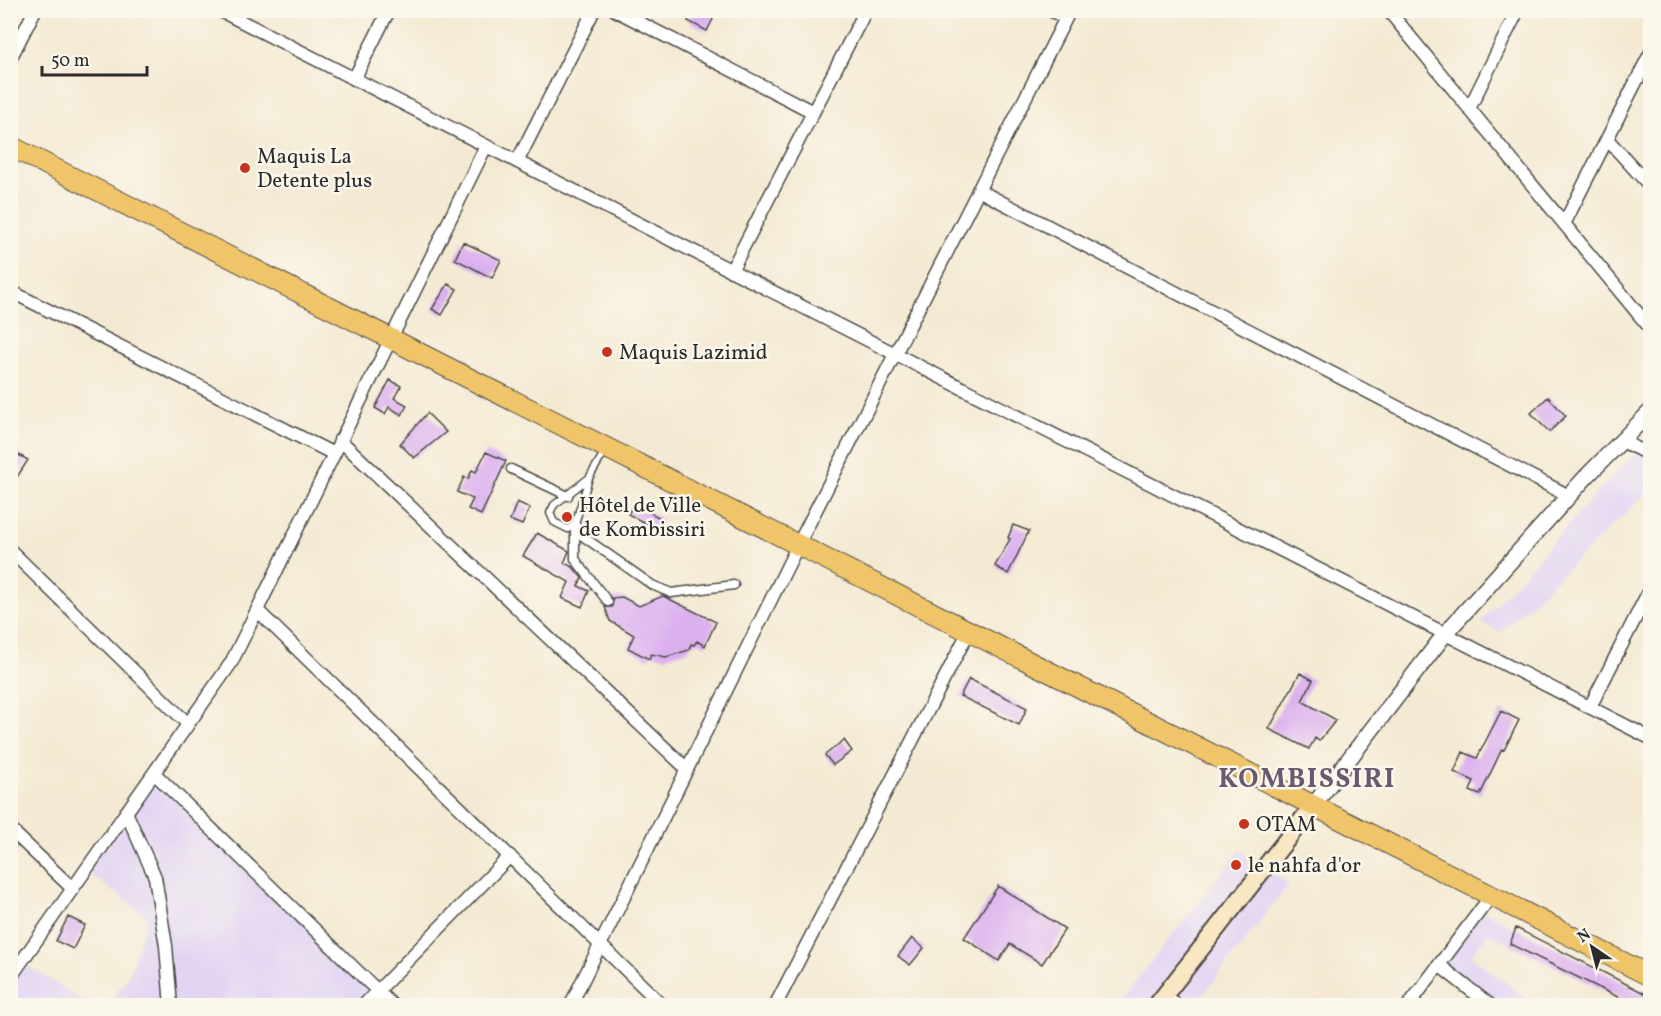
<svg xmlns="http://www.w3.org/2000/svg" width="1661" height="1016" font-family="Vollkorn,serif">
  <rect width="100%" height="100%" fill="#fbf7ec"/>
  <filter id="ink" filterUnits="userSpaceOnUse"><feTurbulence type="fractalNoise" baseFrequency=".0167" numOctaves="2"/><feDisplacementMap in="SourceGraphic" scale="12" xChannelSelector="R" yChannelSelector="G"/><feConvolveMatrix kernelMatrix="1 2 1 2 8 2 1 2 1" color-interpolation-filters="sRGB"/></filter>
  <filter id="wash" filterUnits="userSpaceOnUse"><feTurbulence type="fractalNoise" baseFrequency=".008" numOctaves="4" result="noise"/><feDisplacementMap in="SourceGraphic" scale="24" xChannelSelector="R" yChannelSelector="G"/><feGaussianBlur stdDeviation="1.35" result="paint"/><feColorMatrix in="noise" values="0 0 0 0 0 0 0 0 0 0 0 0 0 0 0 0 0 1.4 0 .05"/><feComposite in="paint" operator="in"/></filter>
  <g filter="url(#wash)">
    <rect width="100%" height="100%" fill="#f4ead3"/>
    <path fill="#e1d4f3" d="M1650,439V490L1500,633L1481,622L1598,491Z
      M154,773L378,991L363,1005H108L128,976L148,917L86,871Z
      M1240,850L1289,884L1195,1005L1116,1006Z
      M1480,910L1650,996V1005H1634L1488,933L1471,956L1535,1005H1491L1439,965Z
      M21,963L40,973L90,1005L11,1006V978Z"/>
    <g id="blocks">
      <path fill="#dbb0ef" d="M694,10H707L715,15L707,31L688,21Z
        M463,242L501,260L492,278L455,259Z
        M448,284L457,289L442,315L432,309Z
        M390,380L401,386L394,398L407,405L402,415L389,407L385,414L375,408Z
        M1548,397L1566,416L1549,432L1531,413Z
        M427,413L446,432L414,458L400,444Z
        M10,450L28,460L10,488Z
        M486,452L506,461L481,515L468,509L473,499L457,492L464,477L468,479L472,470L476,472Z
        M517,502L530,508L522,525L510,520Z
        M634,504L662,519L656,529L628,514Z
        M1013,525L1029,531L1008,574L995,566L1010,539L1008,538Z
        M537,533L569,551L564,563L573,567L582,578L578,586L589,591L582,607L562,598L569,582L523,556Z
        M663,596L716,622L705,646L697,641L694,645L691,644L689,650L666,657L651,654L649,659L628,648L634,635L610,621L605,607H612L613,598L622,597L639,606Z
        M1300,673L1313,680L1302,701L1336,720L1319,741L1315,738L1309,749L1269,729Z
        M969,679L1027,708L1019,725L960,696Z
        M1501,711L1519,720L1504,750L1502,749L1480,795L1470,791L1474,781L1454,772L1463,752L1477,758Z
        M844,740L852,751L833,765L825,755Z
        M998,886L1065,929L1042,964L1010,944L999,961L964,938Z
        M68,917L85,925L73,949L56,941Z
        M1516,928L1650,996V1005H1634L1510,944Z
        M912,938L924,948L910,965L898,956Z"/>
    </g>
  </g>
  <g filter="url(#ink)">
    <use href="#blocks" fill-opacity="0" stroke="#494844" stroke-width="1.5"/>
    <g fill="none" stroke-linecap="round" stroke-linejoin="round">
      <g stroke="#494844" stroke-width="9">
        <path id="service" d="M589,478L575,524L568,529L554,522L550,513L554,505L589,478L605,451"/>
      </g>
      <g stroke="#494844" stroke-width="11">
        <path id="pedestrian" d="M511,469L568,496
          M575,524L581,535L652,585L671,593L734,585
          M575,526V559L608,602"/>
      </g>
      <g stroke="#494844" stroke-width="15">
        <path id="minor" d="M219,10L1650,738
          M615,10L813,112
          M1050,10L1066,18
          M1388,10L1650,328
          M10,59L35,10
          M354,79L389,10
          M1469,109L1518,10
          M1607,139L1650,186
          M517,162L594,10
          M978,190L1569,496
          M1564,224L1650,54
          M731,271L866,10
          M10,291L334,454
          M340,440L687,769
          M1622,441L1650,455
          M10,550L188,724
          M257,610L663,1006
          M1590,707L1650,589
          M154,773L393,1006
          M126,812L155,877L166,946L171,1006
          M10,829L73,889
          M1439,965L1491,1006
          M10,978L231,663L486,146
          M1164,995L1178,1006
          M363,1006L510,856
          M570,1006L798,545L1070,10
          M775,1006L969,631
          M1408,1006L1491,896"/>
      </g>
      <g stroke="#494844" stroke-width="18">
        <path id="tertiary" d="M1313,806L1445,634L1586,477L1650,412"/>
      </g>
      <g stroke="#494844" stroke-width="20">
        <path id="secondary" d="M1156,1006L1313,806"/>
      </g>
      <g stroke="#494844" stroke-width="22">
        <path id="trunk" d="M10,146L1650,976"/>
      </g>
      <use href="#service" stroke="#fff" stroke-width="6"/>
      <use href="#pedestrian" stroke="#fff" stroke-width="8"/>
      <use href="#minor" stroke="#fff" stroke-width="12"/>
      <use href="#tertiary" stroke="#fff" stroke-width="15"/>
      <use href="#secondary" stroke="#f9e7c3" stroke-width="16"/>
      <use href="#trunk" stroke="#f0c469" stroke-width="20"/>
    </g>
  </g>
  <g fill="#c8321e" stroke="#fbf7ec" stroke-width="2">
    <circle cx="245" cy="168" r="6"/>
    <circle cx="607" cy="352" r="6"/>
    <circle cx="567" cy="517" r="6"/>
    <circle cx="1244" cy="824" r="6"/>
    <circle cx="1236" cy="865" r="6"/>
  </g>
  <g text-anchor="middle" stroke-width="5" stroke-linejoin="round" paint-order="stroke">
    <g font-size="21" fill="#2b2b2b" stroke="#fbf7ec" text-anchor="start">
      <text x="257" y="163">Maquis La<tspan x="257" dy="24">Detente plus</tspan></text>
      <text x="619" y="359">Maquis Lazimid</text>
      <text x="579" y="512">Hôtel de Ville<tspan x="579" dy="24">de Kombissiri</tspan></text>
      <text x="1256" y="831">OTAM</text>
      <text x="1248" y="872">le nahfa d'or</text>
    </g>
    <g font-size="27" font-weight="bold" letter-spacing="1.5" fill="#695a70" stroke="#fbf7ec">
      <text x="1307" y="787">KOMBISSIRI</text>
    </g>
  </g>
  <rect width="1661" height="1016" fill="none" stroke="#fbf7ec" stroke-width="36"/>
  <g transform="translate(1592 947) rotate(325)" stroke="#fbf7ec" stroke-width="4.5" paint-order="stroke">
  <path d="M0-4.5L10 22L0 15L-10 22Z" fill="#2b2b2b"/>
  <text y="-9" font-size="16" font-weight="bold" text-anchor="middle" fill="#2b2b2b">N</text>
  </g>
  <path d="M42 66v9h105v-9" fill="none" stroke="#2b2b2b" stroke-width="3"/>
  <text x="51" y="66" font-size="18" fill="#2b2b2b" stroke="#fbf7ec" stroke-width="4.5" paint-order="stroke">50 m</text>
</svg>
